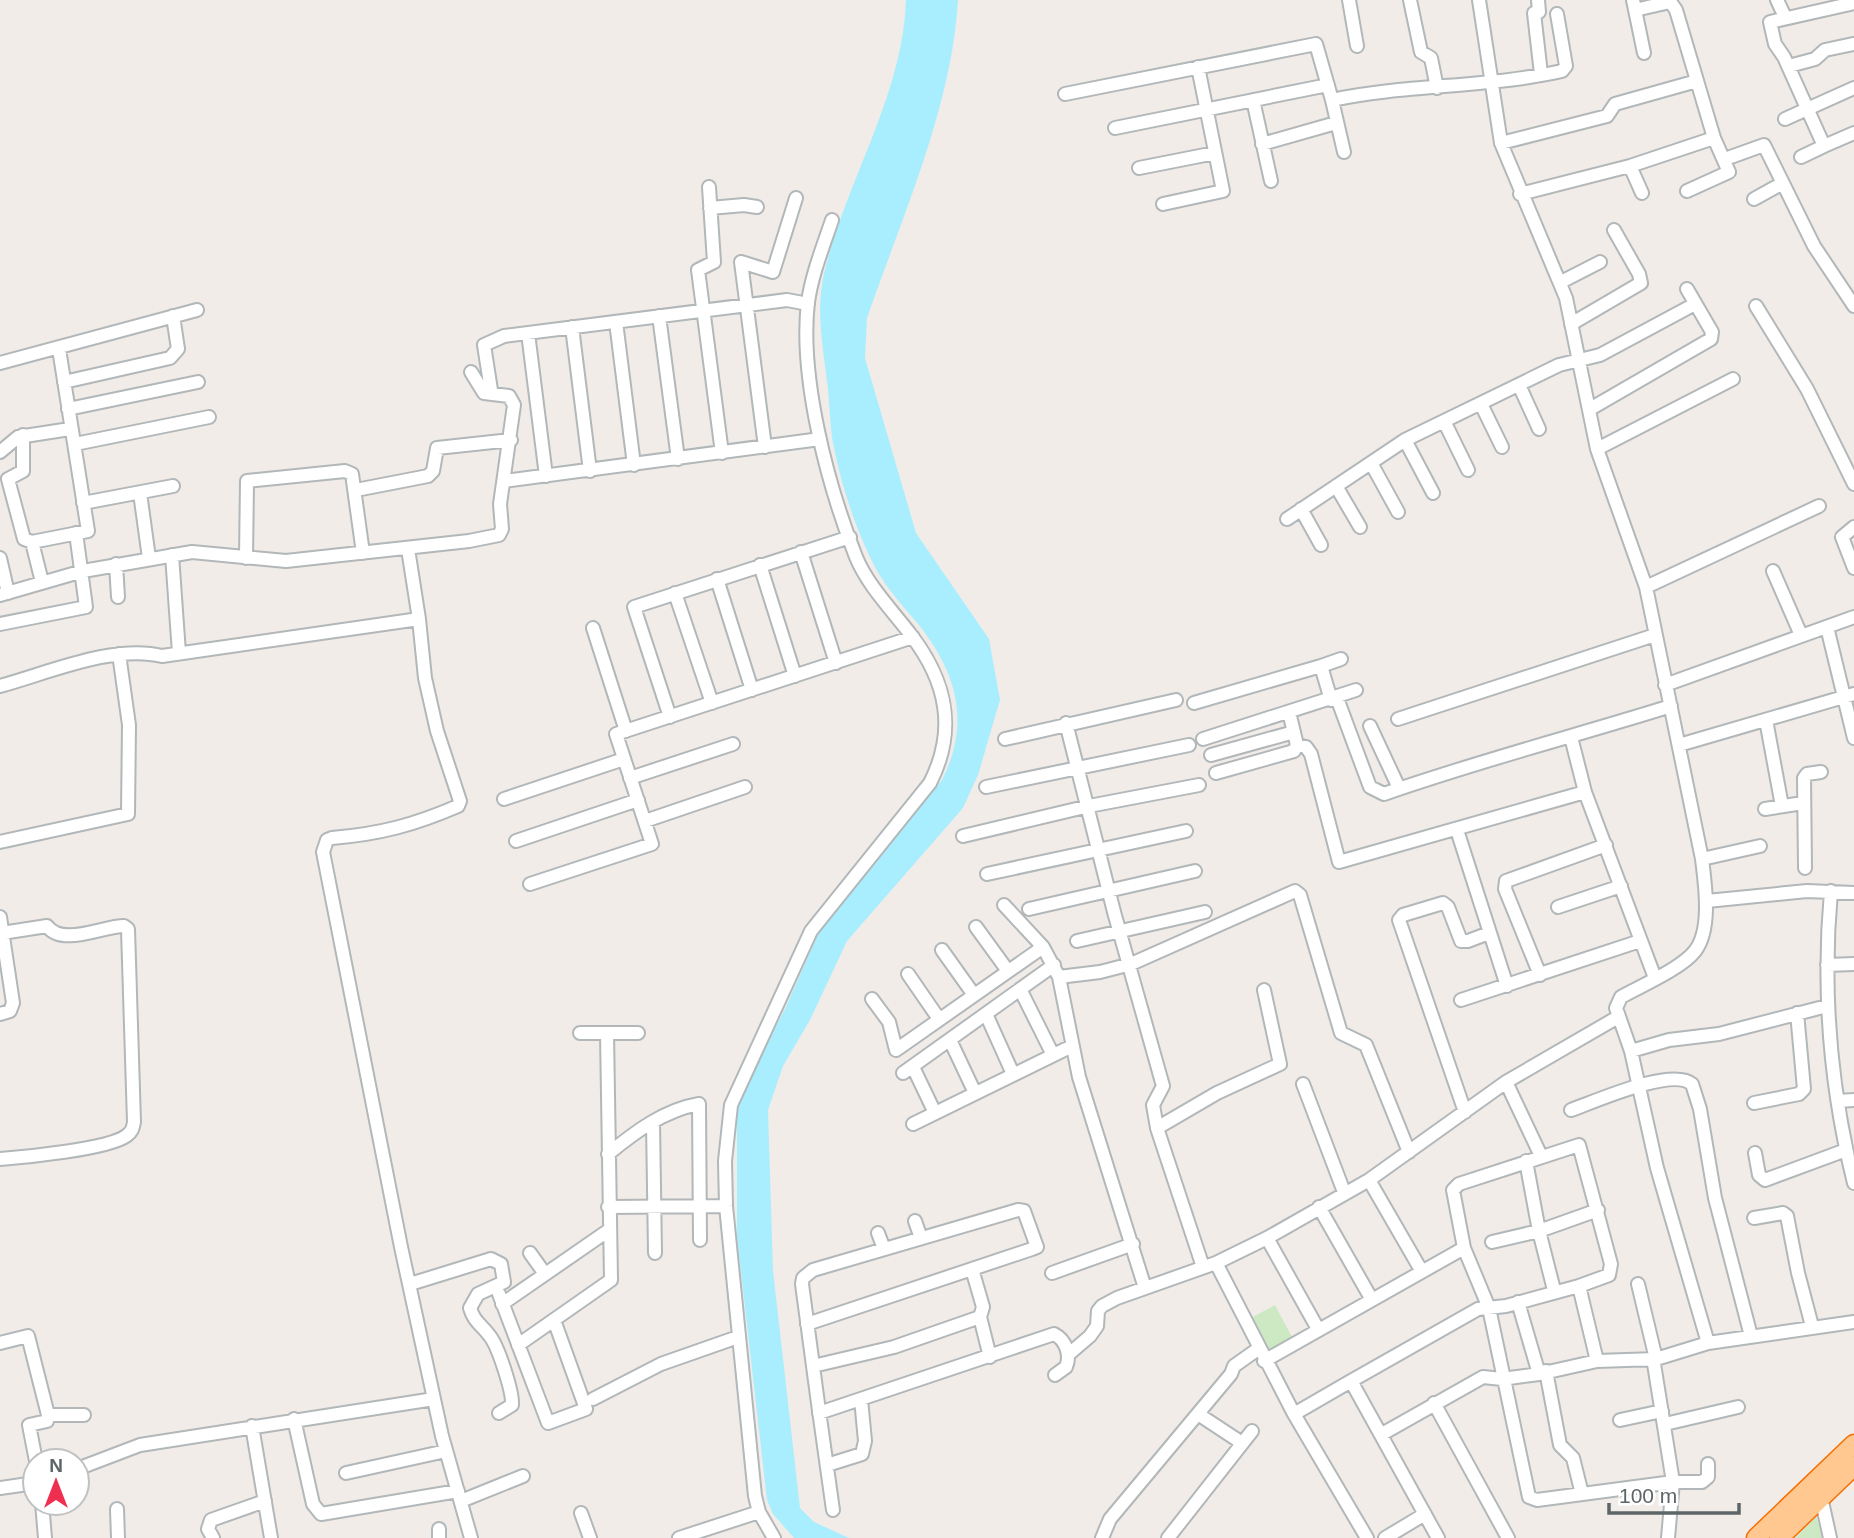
<svg xmlns="http://www.w3.org/2000/svg" width="1854" height="1538" font-family="Helvetica,sans-serif">
  <rect width="100%" height="100%" fill="#f1ece7"/>
  <path fill="#cce9c3" d="M1275,1305L1293,1339L1269,1352L1251,1318Z
    M1816,1516L1823,1538H1795L1816,1517Z"/>
  <path fill="#a9eeff" d="M906,0H958C952,107 902,217 867,318L865,358L916,533L989,639L1000,700L978,775L963,808L847,941L810,1020L783,1066L768,1110L773,1271L800,1508L814,1522L849,1538H794L773,1514L767,1500L737,1237V1109L743,1089L785,1009L819,932L942,780C971,722 957,673 918,624C903,606 887,589 876,569C857,533 842,488 834,448C830,430 830,409 828,390C824,352 815,312 824,274C845,182 903,96 906,0Z"/>
  <g fill="none" stroke-linecap="round" stroke-linejoin="round">
    <g stroke="#b2b7ba" stroke-width="16">
      <path id="minor" d="M1349,0L1357,46
        M1410,0L1421,52L1431,58L1437,88
        M1479,0L1501,143L1566,298L1597,449L1646,587L1702,859C1705,884 1712,929 1695,951C1682,968 1641,986 1621,997L1616,1008L1631,1051L1657,1168L1708,1343
        M1538,0L1539,12L1534,13L1541,74
        M1633,0L1644,53
        M1669,0L1676,10L1714,138L1729,172L1687,191
        M1777,0L1785,17
        M1854,3L1770,22L1775,44L1784,57L1824,146L1854,133
        M1635,10L1670,2
        M1789,66L1815,59L1825,50L1853,44
        M1065,94L1316,44L1332,100
        M1253,100L1271,181
        M1785,119L1854,88
        M1115,128L1328,85
        M1501,143L1607,116L1615,104L1697,81
        M1262,144L1336,123
        M1344,152L1332,100C1407,84 1486,88 1562,71L1566,66L1557,14
        M1801,157L1824,146
        M1725,159L1764,145L1814,246L1854,306
        M1630,166L1642,193
        M1139,168L1215,153
        M709,187L714,262L698,270L722,453
        M1520,194L1630,166L1714,138
        M1754,199L1781,184
        M1163,204L1223,191L1198,67
        M710,208L744,205L757,207
        M1561,282L1600,262
        M1756,306L1807,389L1854,484
        M659,316L678,459
        M616,322L634,465
        M1571,324L1641,283L1639,274L1614,230
        M572,327L590,471
        M528,333L546,476
        M0,363L197,310
        M64,382L170,358L178,349L173,316
        M1519,385L1539,429
        M491,390L484,345L504,336L787,300L808,304
        M1481,404L1502,447
        M68,409L198,382
        M1590,409L1711,339L1712,332L1687,289
        M1444,421L1468,470
        M23,435V471L8,479L24,539L32,542L88,531L59,349
        M1405,440L1433,493
        M75,444L209,417
        M765,447L741,262L773,272L796,198
        M1597,449L1733,379
        M0,452L18,437L70,429
        M1371,463L1398,512
        M504,481L820,439
        M1336,486L1360,527
        M356,490L428,476L433,471L437,448L511,440
        M140,493L149,558
        M83,503L173,486
        M1301,509L1321,545
        M1287,519L1405,440L1559,365L1600,355L1695,304
        M1854,527L1842,537L1854,568
        M32,542L42,582
        M801,552L836,663
        M172,555L179,653
        M0,558L8,593
        M246,558L247,481L345,471L352,474L363,553
        M116,564L118,597
        M760,565L795,676
        M1773,571L1801,635
        M717,579L752,690
        M1646,587L1819,506
        M675,593L712,703
        M0,595L83,571L192,552L286,561L469,541L499,535L502,529L500,504L514,405L509,396L484,393L471,372
        M419,619L425,678L437,731L460,801L458,806C414,825 380,834 332,838L327,840L323,852L401,1247L442,1436L471,1538
        M0,624L86,607L76,533
        M1827,627L1854,738
        M593,628L626,731
        M1321,666L1341,659
        M1665,685L1854,617
        M0,686C48,673 114,644 162,656L419,619L408,549
        M1337,698L1370,787L1384,794C1478,761 1575,736 1671,706
        M1194,703L1321,666L1331,700
        M670,717L634,607L850,537
        M1398,719L1655,635
        M1766,720L1782,806
        M1066,723L1114,912L1163,1086L1153,1105L1157,1128L1203,1267
        M1370,726L1399,788
        M1571,737L1585,792L1655,978
        M1005,739L1176,700
        M1203,739L1356,690
        M1297,745L1306,747L1311,754L1339,862L1585,792
        M1679,745L1854,694
        M1211,755L1294,732
        M1216,773L1294,751L1297,745L1289,712
        M630,778L733,744
        M986,787L1189,745
        M504,799L624,759
        M1765,809L1803,803
        M645,821L745,787
        M1457,830L1507,986
        M963,836L1089,806L1199,785
        M516,841L638,800
        M0,842L128,814L129,725L119,654
        M1702,859L1760,846
        M1805,868L1804,778L1807,774L1821,772
        M987,874L1186,831
        M530,884L652,844L616,734L913,637
        M1831,891C1822,990 1830,1087 1854,1183
        M1707,901L1807,891L1854,893
        M1004,905L1043,947L1059,977L1079,1077L1145,1288
        M1558,907L1621,886
        M1029,909L1195,871
        M0,917L13,1003L10,1011L0,1014
        M976,927L1008,971
        M1077,941L1205,912
        M942,950L974,995
        M1827,965L1854,964
        M908,974L939,1019
        M1540,975L1505,889L1506,881L1606,845
        M1059,977L1100,972L1131,964L1295,891L1300,895L1341,1033L1366,1045L1409,1152
        M1020,989L1053,1055
        M872,999L889,1022L896,1050L1043,947
        M1461,1000L1640,941
        M986,1014L1013,1074
        M580,1033H638
        M950,1040L975,1093
        M1631,1051L1669,1040L1719,1034L1827,1006
        M913,1067L935,1113
        M903,1073L1054,965
        M1506,1082L1541,1156
        M1303,1084L1344,1192
        M1838,1101L1854,1100
        M1754,1103L1799,1094L1804,1089L1797,1013
        M1571,1110C1596,1101 1672,1067 1692,1084L1700,1109L1715,1198L1751,1336
        M1465,1112L1399,920L1403,915L1443,903L1448,907L1461,941H1468L1489,933
        M653,1122L655,1253
        M913,1124L1072,1046
        M1157,1128L1217,1093L1280,1064L1264,990
        M1755,1153L1759,1175L1765,1180L1846,1150
        M608,1154C635,1132 664,1110 699,1104L700,1240
        M0,1159C26,1157 108,1149 126,1136C132,1132 133,1128 134,1122L128,929L124,926C103,926 62,947 47,926L2,933
        M1526,1161L1539,1231L1598,1210
        M1369,1180L1421,1270
        M608,1207L726,1206
        M1319,1207L1372,1300
        M1754,1218L1783,1213L1787,1216L1798,1273L1812,1326
        M915,1221L921,1238
        M878,1233L884,1249
        M1267,1238L1318,1329
        M1492,1242L1539,1231L1554,1290
        M1464,1248L1489,1308L1529,1497L1537,1500L1673,1482H1702L1708,1477V1464
        M530,1253L545,1274
        M1216,1263L1294,1414L1351,1381L1438,1538
        M1052,1273L1133,1244
        M410,1284L491,1259L501,1264L504,1282L478,1294L470,1308C474,1322 481,1324 489,1335C498,1345 513,1392 512,1405L499,1413
        M1638,1284L1656,1359L1654,1364L1673,1482L1668,1538
        M499,1294L548,1423L586,1409L554,1320
        M1518,1302L1539,1374
        M502,1304L609,1230
        M980,1317L990,1357
        M807,1324L1032,1249L1037,1247L1024,1211L1018,1210L813,1270L803,1278L802,1284C812,1359 822,1435 833,1510
        M0,1343L28,1336L48,1415L47,1421L29,1425L36,1461
        M518,1345L611,1280L607,1033
        M1069,1354L1090,1336L1097,1326L1098,1311L1102,1306L1117,1298L1216,1263L1267,1238L1369,1180L1506,1082L1618,1017
        M1264,1361L1464,1248L1453,1190L1459,1184L1579,1145L1611,1264L1609,1275L1579,1286L1597,1361
        M813,1366L894,1347L980,1317L983,1307L972,1269
        M1546,1371L1560,1445L1573,1458L1582,1494
        M1351,1381L1478,1309L1506,1306L1579,1286
        M593,1399L661,1364L738,1337
        M1434,1403L1508,1538
        M819,1413L1054,1334C1066,1340 1071,1355 1066,1367L1055,1375
        M1198,1414L1242,1443
        M1294,1414L1367,1538
        M48,1415H84
        M294,1419L313,1504L321,1514L458,1491
        M1620,1420L1662,1411
        M1665,1424L1738,1407
        M252,1426L271,1538
        M1382,1434L1483,1377L1502,1379L1539,1374L1597,1361L1656,1359L1708,1343L1854,1322
        M827,1465L862,1454L865,1441L861,1399
        M77,1469L140,1445L434,1399
        M346,1473L446,1451
        M0,1488L35,1483
        M1821,1497L1830,1538
        M461,1501L523,1476
        M42,1503L45,1538
        M117,1509L118,1538
        M581,1513L590,1538
        M439,1529V1538
        M213,1538L208,1529L211,1520L265,1501
        M679,1538L759,1512
        M774,1538L759,1512L755,1496L726,1206L725,1161L731,1105L811,931L930,783C957,730 947,682 911,635C892,610 868,586 856,557C828,486 799,378 808,302C812,274 823,247 832,220
        M1102,1538L1110,1519L1231,1374L1234,1366L1258,1349
        M1168,1538L1252,1431
        M1385,1538L1425,1514"/>
    </g>
    <g stroke="#f86e00" stroke-width="21">
      <path id="highway" d="M1756,1538L1854,1444
        M1779,1538L1854,1466"/>
    </g>
    <use href="#minor" stroke="#fff" stroke-width="12"/>
    <use href="#highway" stroke="#ffc890" stroke-width="18"/>
  </g>
  <g transform="translate(56 1482)"><circle r="33" fill="#ffffff" stroke="#bfc1c3" stroke-width="2"/>
  <path d="M0-5L12 26L0 18L-12 26Z" fill="#ef2f4f"/>
  <text y="-10" font-size="19" font-weight="bold" text-anchor="middle" fill="#5e6568">N</text>
  </g>
  <path d="M1609 1503v10h130v-10" fill="none" stroke="#5e6568" stroke-width="3.5"/>
  <text x="1619" y="1503" font-size="21" fill="#5e6568" stroke="#ffffff" stroke-width="5" paint-order="stroke">100 m</text>
</svg>
